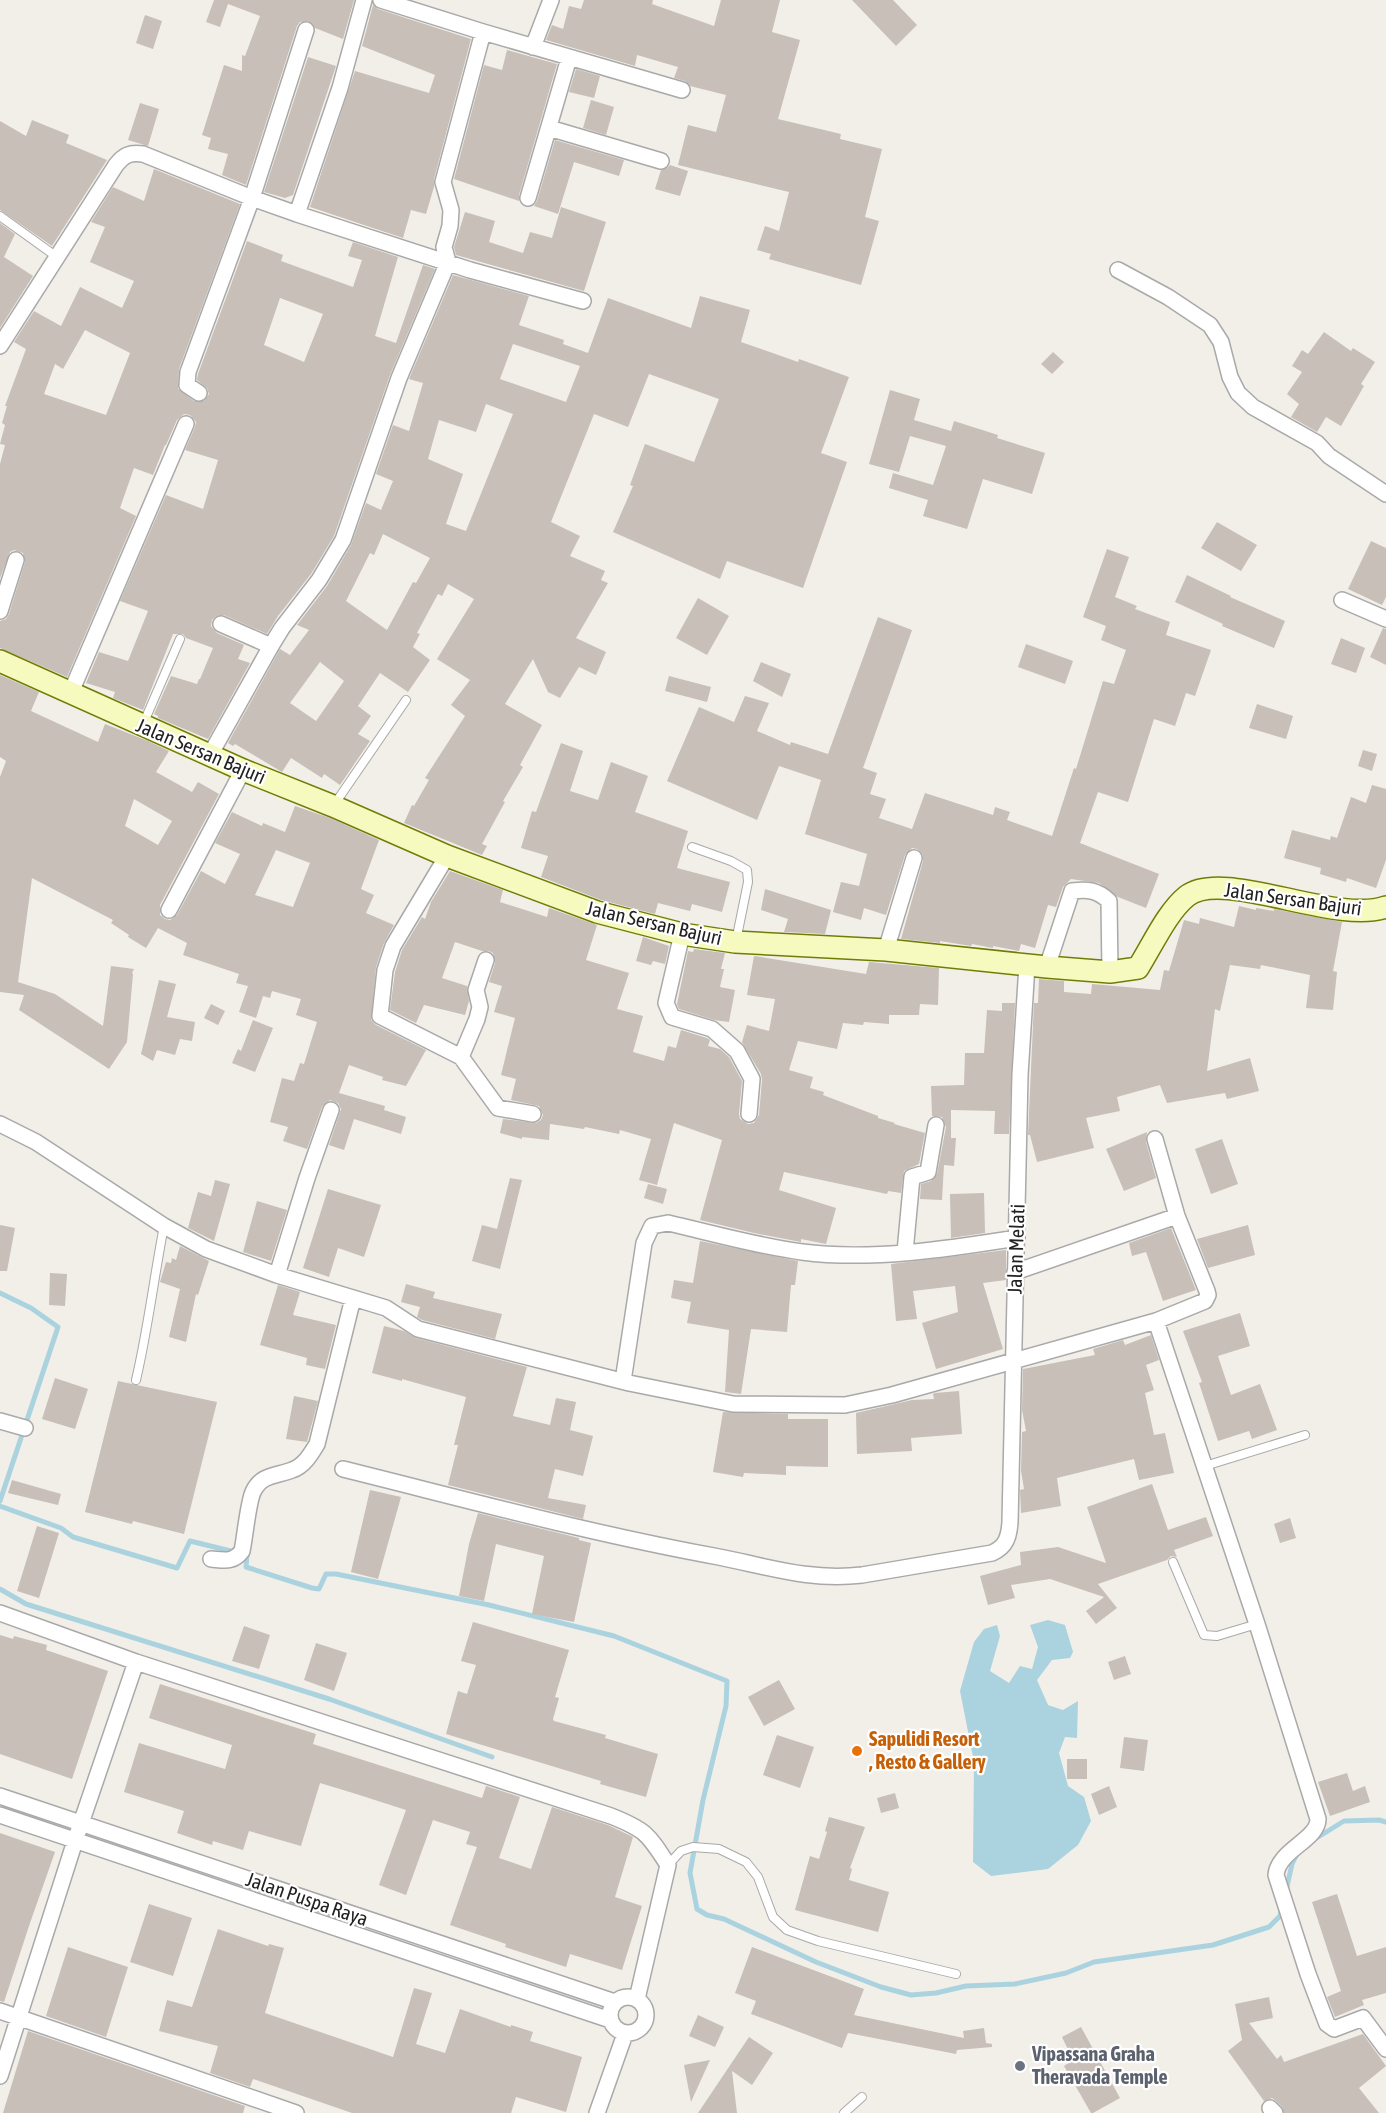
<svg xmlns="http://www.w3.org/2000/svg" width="1386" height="2113" font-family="'Asap Condensed',sans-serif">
  <rect width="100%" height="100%" fill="#f2efe9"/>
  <path fill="#aad3df" d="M1048,1620L1065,1625L1073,1652L1070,1658L1052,1660L1037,1680L1048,1705L1063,1710L1078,1701L1077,1738L1065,1737L1059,1753L1068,1786L1084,1797L1091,1821L1078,1845L1048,1869L991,1876L973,1862L974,1762L960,1691L974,1642L984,1629L997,1625L1000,1636L990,1671L1009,1683L1020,1666L1032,1669L1038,1647L1030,1625Z"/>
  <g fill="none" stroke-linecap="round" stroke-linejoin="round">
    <path stroke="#aad3df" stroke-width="5" d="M0,1293L31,1308L58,1327L0,1501
      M0,1506L61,1528L73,1537L177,1568L190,1541L247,1555L246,1567L312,1588L319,1589L326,1574H336L489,1605L614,1636L727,1681L726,1706L703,1800L690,1873L697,1909L707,1915L724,1919L816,1962L881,1987L911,1995L936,1993L966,1986L1015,1984L1066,1973L1094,1962L1213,1945L1269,1927L1280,1916L1282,1906
      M0,1589L26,1604L329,1699L492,1757
      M1315,1839L1344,1821L1379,1820L1386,1822
      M1286,1891L1292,1864L1298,1852"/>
  </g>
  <path fill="#c7bfb8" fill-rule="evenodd" d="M214,0H354L343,39L315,28L308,21L300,22L297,26L246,185L222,175L228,154L208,149L211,138L202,135L224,65L242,71V55L245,56L260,16L228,4L220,27L206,22Z
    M584,0H653L652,4L714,26L721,0H780L772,32L800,40L778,119L841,134L840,139L882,149L865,217L879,221L861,285L769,259L771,254L757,250L765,226L779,231L789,192L678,165L688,125L716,132L726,95L690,86L685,81L674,78L678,67L637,55L635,66L546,40L552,25L563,29L569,6L581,9Z
    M852,0H893L917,25L896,46Z
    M373,5L378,9L471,39L434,179V187L426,214L411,210L403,238L310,207L355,71L429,93L435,75L362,46Z
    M145,15L162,21L153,49L136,43Z
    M507,50L557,64L519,195V201L454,179L484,65L502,70Z
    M308,57L336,66L293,195L285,198L264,192Z
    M576,69L600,76L594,98L569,92Z
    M591,100L614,107L606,135L583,128Z
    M140,103L159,109L148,146L128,140Z
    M32,120L69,135L66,143L107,160L52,246L0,210V121L26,136Z
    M555,140L624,160L619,176L574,162L558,214L534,206L537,201Z
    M670,165L688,171L680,196L655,189L661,170L667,168Z
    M154,169L240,204L179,369L178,389L194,401H204L209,394L207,388L197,380L198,374L247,241L283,255L281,261L353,287L362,260L348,256L353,242L398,257L375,336L396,343L423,265L435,269L390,375L334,536L311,574L278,616L267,634L224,615L216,616L212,620L211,626L217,633L244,645L238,659L250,663L208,739L158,718V716L154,714L171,676L197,684L199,679H200L213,648L186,638L183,634H173L143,710L113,698L115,692L86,683L99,652L128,661L148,611L120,601L166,495L203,509L218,460L185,450L195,427L196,422L190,415L184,414L177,420L166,445H165L153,475L134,468L120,508L136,516L67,677L0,648V621L6,619L9,614L25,562L23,553L14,550L10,552L0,578V464L5,445L0,444L5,425L2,423L7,406H5L26,349L14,342L34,311L61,326L80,287L122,308L134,281L90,262L105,227L91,222L113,187L144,201ZM280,298L323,314L304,362L264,345ZM85,330L130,353L106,415L44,394L55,364L63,369Z
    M561,207L606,222L584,291L456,255L454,247L465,212L495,221L489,242L523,253L530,232L552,238Z
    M0,223L15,234L4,257L33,276L0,328Z
    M453,275L529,296L519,325L564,340L563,344L588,353L608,298L691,328L700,296L750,310L741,342L798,362L799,359L849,377L821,453L847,462L803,588L727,561L720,579L613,532L633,486L630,485L645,444L694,462L719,399L649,374L628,427L594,414L551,522L580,536L570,556L605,571L601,580L608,583L576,638L606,652L596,675L579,667L560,698L548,692L533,659L505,704L542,725L520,765L523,767L503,801L505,802L482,844L487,846L482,855L404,823L412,805L414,806L429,780L425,778L465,716L451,705L470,680L437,659L474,599L448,584L442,596L438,594L417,633L420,634L413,647L430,660L408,692L380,673L358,706L371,716L358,734L370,741L340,785L324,774L322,778L291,758L282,772L235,744L233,746L228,743L280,649L290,655L309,630L297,625L327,586L351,545L366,503L381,510L393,481L376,474L393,425L409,431L423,383L409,379ZM513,344L580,366L566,402L500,379ZM486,404L513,414L466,531L446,524L463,474L428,459L439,420L476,432ZM383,534L430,558L416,583L413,582L387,630L346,601L370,553L374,555ZM320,662L344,681L316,721L290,703Z
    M1324,332L1351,351L1353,348L1375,362L1361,384L1364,386L1341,426L1326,417L1317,432L1291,417L1299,404L1287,394L1302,372L1292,366L1302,350L1308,354Z
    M1053,352L1064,362L1052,374L1041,364Z
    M890,390L920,399L914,420L951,431L954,421L998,435L997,438L1045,453L1032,494L983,479L967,529L923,516L928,500L889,488L893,473L933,485L946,446L910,436L899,472L869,464Z
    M1217,522L1257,545L1241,571L1201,548Z
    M1371,541L1386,548V597L1382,605L1348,589Z
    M1107,549L1129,557L1115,597L1137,606L1135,609L1170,622L1166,635L1211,650L1195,696L1186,693L1175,726L1154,719L1128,802L1098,792L1080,843L1159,874L1146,908L1118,897L1099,883L1071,879L1063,887L1056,907L1048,905L1035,948L1021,944L1019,951L993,946V948L972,944L971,946L940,941V943L901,939L923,861V855L917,849L912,848L905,855L886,915L864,908L861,920L833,912L841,882L859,886L867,854L805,834L821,780L779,766L757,820L667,781L699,707L734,722L745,696L769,703L757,731L790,745L791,742L828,754L878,617L912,630L863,768L877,773L870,794L886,799L879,818L912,829L925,793L993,815L995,807L1010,812L1007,820L1052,836L1074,768L1076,769L1103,681L1114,684L1126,650L1101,640L1106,626L1083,617Z
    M1187,575L1231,596L1230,597L1285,621L1274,648L1222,626L1223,624L1175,602Z
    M698,598L729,616L707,655L676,638Z
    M1383,628L1386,629V665L1370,657Z
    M1341,638L1365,648L1356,673L1331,664Z
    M1026,644L1073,661L1065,684L1018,667Z
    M761,662L791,674L782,697L753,681Z
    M0,675L39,692L31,711L98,742L105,724L148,741L169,751L156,772L192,792L198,782L219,794L160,905V915L165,919L170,920L177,915L201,871L225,884L240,854L215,843L232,812L262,826L263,823L285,832L295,806L330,818L379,840L361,889L374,895L366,913L394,925L384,943L376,967L371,1020L376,1025L426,1050L406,1086L382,1080L383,1077L349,1065L339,1093L385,1106L384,1110L406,1117L401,1134L354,1119L344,1150L329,1145L341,1109L338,1103L330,1100L322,1107L307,1149L283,1141L288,1127L270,1122L282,1078L294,1081L300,1063L304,1064L317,1022L296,1015L301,999L272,991L270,998L263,996L256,1018L239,1012L248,986L236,983L239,974L183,955L187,943L158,928L146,948L128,937L129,935L111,923L113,920L32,878L18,982L55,994L103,1026L111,966L134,969L132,973L133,974L127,1042L109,1069L19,1010L24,995L0,992V777L6,761L0,757ZM134,799L172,821L158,845L125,826ZM276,850L310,863L293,907L255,895Z
    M669,676L711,687L707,702L665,691Z
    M1257,704L1293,716L1286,739L1249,728Z
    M561,743L583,751L570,791L598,800L611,762L648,776L635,812L688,831L677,868L730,882L722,912L692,904L690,911L658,903L655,914L601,900L541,877L548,856L521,848L532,811L536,812Z
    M1363,750L1377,754L1372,771L1358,766Z
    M1372,785L1386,789V860L1376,888L1347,878L1346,882L1320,874L1321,868L1284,858L1292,830L1330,840L1331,836L1337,838L1351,797L1366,803Z
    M450,871L503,890L500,902L547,917L549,908L597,925L586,960L629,973L617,1009L643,1016L633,1052L664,1061L668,1046L676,1048L681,1030L707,1038L710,1040L708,1046L720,1049L729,1057L742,1081L739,1114L740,1119L748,1124L754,1123L759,1115L762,1080L761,1074L742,1042L747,1025L769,1031L775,999L747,995L754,956L866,974L869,962L939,968L938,1005L920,1004L919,1015H889V1024L864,1022L863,1025L843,1023L837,1049L798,1041L789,1070L813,1077L810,1088L824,1092L823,1095L878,1116V1118L895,1123L894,1124L925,1133L919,1164L904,1171L901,1193L888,1191L887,1194L784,1172L779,1190L836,1208L826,1244L801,1239V1242L754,1233L700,1220L722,1140L674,1123L657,1185L639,1180L651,1139L620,1130L619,1134L585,1127L584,1129L550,1124L549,1140L522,1137V1139L500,1133L503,1119L536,1123L541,1120L543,1115L539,1106L511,1100L516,1079L501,1075L515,1018L494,1012L502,986L489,982L495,963L493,953L489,951H482L455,942L442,978L467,986L469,1001L465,1015L424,1005L416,1023L390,1010L395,972L402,950L422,917L425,919L431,902Z
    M765,889L831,910L825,934L784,932L788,919L761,910Z
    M1239,906L1256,910V908L1274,911V909L1342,922L1333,971L1337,972L1333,1010L1306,1008L1310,975L1261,965L1260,969L1230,965L1220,1011L1215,1009L1207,1071L1250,1058L1259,1091L1227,1099L1225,1093L1167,1103L1160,1085L1117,1097L1120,1111L1086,1118L1094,1148L1037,1162L1030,1135H1028L1034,1003H1038L1039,979L1064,981V992L1091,994L1092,984L1160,990L1164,970L1169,971L1184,920L1199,924L1200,918L1234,927Z
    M643,937L669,946L665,964L653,961L651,965L636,961Z
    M694,949L725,953L721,969H724L720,987L735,990L729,1022L714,1020L679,1009L677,1004L688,951L693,952Z
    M159,980L176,984L167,1017L195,1022L192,1041L180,1039L175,1055L157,1050L153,1061L141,1054Z
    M1002,1003H1015L1009,1134H994L995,1111L951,1110V1138H956L954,1166L944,1165L942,1200L920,1199L921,1184L931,1181L937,1174L946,1127L942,1117L932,1116L931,1086L964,1085L965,1053H984L987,1010L1002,1011Z
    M211,1004L225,1011L218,1025L204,1018Z
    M253,1020L273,1028L255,1072L232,1063L238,1049L241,1051Z
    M1147,1132L1146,1142L1156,1178L1124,1191L1106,1149Z
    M1222,1139L1238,1184L1211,1194L1195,1149Z
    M510,1178L522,1180L500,1269L472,1261L482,1225L497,1229Z
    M215,1180L230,1184L214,1241L188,1228L198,1192L211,1196Z
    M648,1184L667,1189L663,1204L644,1198Z
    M328,1189L381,1205L364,1257L338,1248L329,1277L303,1268Z
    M984,1193L985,1233L951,1238L950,1194Z
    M257,1201L287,1210L271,1261L243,1252Z
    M0,1225L15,1228L7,1271H0Z
    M1248,1225L1255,1255L1208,1268L1197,1239Z
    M1171,1228L1196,1290L1163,1301L1146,1252L1132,1256L1129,1243Z
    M700,1241L798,1261L795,1285H791L787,1332L751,1329L741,1394L725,1392L729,1330L687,1323L691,1302L671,1298L674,1280L693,1283Z
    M180,1246L209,1261L198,1295L196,1294L186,1342L169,1337L180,1289L160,1282L166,1262L171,1263L172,1258L176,1260Z
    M1006,1250V1280L983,1283L1003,1349L936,1369L922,1323L958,1312L955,1286L913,1291L917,1319L896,1321L891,1264Z
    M50,1273L67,1274L65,1306L49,1305Z
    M406,1284L435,1292L433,1298L502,1314L495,1339L422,1320L417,1317L420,1307L401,1302Z
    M278,1285L300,1292L293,1315L336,1325L325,1369L306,1365L307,1358L260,1345Z
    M1240,1313L1250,1346L1218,1356L1231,1395L1260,1384L1277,1430L1252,1439L1249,1431L1218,1441L1199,1383L1202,1382L1183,1331Z
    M384,1326L404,1331L416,1338L527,1367L513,1416L550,1425L556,1398L576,1402L570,1430L593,1436L583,1476L555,1469L548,1498L586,1505L583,1519L448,1485L458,1445H454L466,1397L402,1379V1381L372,1373Z
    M1151,1335L1159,1360L1146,1365L1154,1390L1145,1393L1154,1435L1165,1433L1174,1473L1139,1480L1134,1459L1057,1478L1061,1506L1021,1513L1020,1490L1024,1489L1021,1471L1022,1432L1026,1431L1022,1410L1023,1369L1095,1355L1093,1349L1123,1340L1125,1345Z
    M55,1378L88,1389L75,1429L42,1419Z
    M118,1381L217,1402L184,1534L133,1521L132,1524L85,1512Z
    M959,1391L962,1434L911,1438L912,1451L857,1454L856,1413L912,1400L934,1399L933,1394L935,1393Z
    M294,1396L318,1401L307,1442L286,1439Z
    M723,1412L788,1414V1419H828V1467L786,1466V1475L744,1473L743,1477L713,1472Z
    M12,1480L61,1494L58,1505L8,1493Z
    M1152,1484L1168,1530L1206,1517L1213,1536L1174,1550L1177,1557L1171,1556L1167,1560L1098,1584L1117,1608L1096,1624L1086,1611L1104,1597L1050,1579L1011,1585L1015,1598L988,1605L980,1576L1021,1565L1020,1552L1058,1547L1106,1563L1087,1507Z
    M370,1490L401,1497L378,1579L351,1572Z
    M478,1513L579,1538V1540L591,1543L574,1622L532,1614L544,1556L496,1544L484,1601L459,1596L469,1544Z
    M1290,1518L1296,1538L1280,1543L1274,1524Z
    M37,1526L59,1533L39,1598L17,1591Z
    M473,1622L569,1650L555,1697L559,1698L553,1719L554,1721L606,1735L605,1738L658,1754L646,1797L600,1784L601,1781L446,1734L458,1691L467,1694L476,1665L461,1661Z
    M244,1626L270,1635L259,1669L232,1661Z
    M0,1635L13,1639L14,1636L47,1645L46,1650L108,1671L72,1779L0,1754Z
    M316,1643L347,1653L334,1691L304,1680Z
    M1125,1656L1131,1674L1114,1680L1108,1662Z
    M779,1680L795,1709L764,1726L748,1697Z
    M160,1684L316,1734L313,1744L482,1798L486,1786L520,1797L499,1858L531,1869L552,1807L608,1825L633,1837L615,1897L642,1906L622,1970L570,1954L566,1967L505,1947L506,1944L450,1925L477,1847L466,1844L470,1832L433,1820L406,1895L379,1885L406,1810L353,1793L320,1783L301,1846L249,1831L243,1850L213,1841L212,1845L177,1833L184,1811L124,1792L139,1743L225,1769L232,1745L149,1718Z
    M777,1735L814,1747L800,1788L763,1775Z
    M1124,1737L1148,1740L1144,1771L1120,1768Z
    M1067,1759H1087V1779H1067Z
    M1347,1773L1353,1791L1365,1786L1370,1802L1330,1816L1318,1782Z
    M1109,1786L1117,1807L1099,1815L1091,1794Z
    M895,1793L899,1808L881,1813L877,1798Z
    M829,1817L865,1827L850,1868L852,1869L849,1880L889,1892L878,1932L795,1910L810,1856L819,1859L827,1832L825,1831Z
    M0,1833L55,1852L30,1923L4,2002L0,2001Z
    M1337,1894L1357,1956L1386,1947V1993L1362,2000L1364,2005L1335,2017L1327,1997L1341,1991L1312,1902Z
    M149,1904L192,1918L173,1976L130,1962Z
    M218,1929L268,1946L269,1944L284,1948L265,2013L393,2057L414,1988L432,1993L416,2044L445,2053L460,2009L511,2027V2025L533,2032L530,2041L582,2057L566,2112L516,2097L511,2113H352L253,2079L250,2087L210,2073L218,2046L159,2031L167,2000L192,2007Z
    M68,1947L128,1967L106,2037L46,2016Z
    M752,1947L864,1989L854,2015L964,2038L963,2031L984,2028L986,2043L992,2044V2047L957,2050L956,2054L848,2033L842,2048L751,2014L756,2001L735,1993Z
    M1269,1997L1273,2018L1249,2023L1277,2059L1281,2055L1284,2062L1363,2034L1386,2066L1359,2088L1379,2113H1284L1282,2107L1276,2101L1272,2098L1264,2101L1228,2051L1242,2040L1235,2004Z
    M698,2015L724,2027L715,2047L689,2036Z
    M1081,2027L1120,2098L1093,2113H1091L1064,2066L1073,2060L1062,2037Z
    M28,2031L245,2106L243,2113H3Z
    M749,2037L773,2053L752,2085L732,2071L737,2113H698Z
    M710,2060L691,2102L684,2065Z"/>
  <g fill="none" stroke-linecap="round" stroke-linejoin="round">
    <g stroke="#a9a9a9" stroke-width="10">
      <path id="lane" d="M0,216L57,257
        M144,722L180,639
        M334,805L406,700
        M692,847L731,861L747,870L748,882L736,941
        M136,1380C148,1329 154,1277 164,1226
        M1205,1466L1305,1435
        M1173,1562L1204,1635L1217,1636L1257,1624
        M668,1865L681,1851L693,1847L719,1849L746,1862L758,1877L773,1917L787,1930L818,1941L956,1974
        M844,2113L862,2097"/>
    </g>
    <g stroke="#a9a9a9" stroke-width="18">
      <path id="street" d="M381,0L483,32L682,90
        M533,47L551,0
        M549,128L661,161
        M528,198L569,58
        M297,214L340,88L364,0
        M1118,270L1168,297L1210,325L1221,342L1230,377L1238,393L1253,407L1317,443L1329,456L1386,494
        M0,346L116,165C124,155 130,152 143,154L252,198L297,214L470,270L583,301
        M199,393L187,385L188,372L252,198L306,30
        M1342,600L1386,619
        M0,611L16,560
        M221,624L271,646L282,628L319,580L343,540L399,378L448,262L444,247L450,226L451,210L443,182L483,32
        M71,692L186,424
        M210,755L271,646
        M447,856L393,946L385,970L380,1016L461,1057L498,1108L533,1114
        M169,910L243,770
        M682,934L666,1003L672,1017L712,1029L737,1051L752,1079L749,1114
        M886,950L914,858
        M1047,967L1072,891C1088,889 1097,890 1109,901L1110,972
        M461,1057L477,1019L480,1007L476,990L486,960
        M0,1124L36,1142L164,1226L206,1249L277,1275L386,1308L418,1329L629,1383L733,1404L845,1405L892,1395L1156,1321L1205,1301L1208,1295L1207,1291L1177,1216L1155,1139
        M905,1252L912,1177L928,1172L936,1125
        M1015,1272L1177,1216
        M277,1275L307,1178L331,1110
        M1156,1321L1257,1624L1318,1819C1318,1840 1278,1850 1276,1875L1308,1974L1327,2024L1334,2029L1363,2018L1386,2049
        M623,1381L644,1243L652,1226L668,1223C712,1233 757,1246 802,1252C871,1261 948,1249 1017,1238
        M0,1421L25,1428
        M343,1469C468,1500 592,1534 719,1557C769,1567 810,1581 862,1575L992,1553C1006,1547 1009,1537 1010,1522L1020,1075L1027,965
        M211,1559C224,1560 233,1563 242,1551C245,1537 248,1503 253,1492C261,1474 277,1476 292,1470C304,1466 311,1454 317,1444L353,1298
        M0,1613L136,1662L611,1816C646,1830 648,1834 668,1865L637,1999
        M0,1796L615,2002
        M0,1815L610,2020
        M610 2015a18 18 0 1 1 36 0a18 18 0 1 1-36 0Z
        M0,2011L296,2113
        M0,2076L75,1841L136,1662
        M1270,2108L1275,2113
        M597,2113L625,2034"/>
    </g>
    <g stroke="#707d05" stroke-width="24">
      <path id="secondary" d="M0,661L243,770L333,806L447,856L597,912L682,934L735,942L886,950L1047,967L1110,972L1138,968C1152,946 1167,912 1187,896C1223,868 1336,925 1386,907"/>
    </g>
    <use href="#lane" stroke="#fff" stroke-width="8"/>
    <use href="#street" stroke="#fff" stroke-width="15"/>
    <use href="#secondary" stroke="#f7fabf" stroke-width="21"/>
  </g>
  <circle fill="#e8710a" stroke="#fff" stroke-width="2" cx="857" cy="1751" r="6"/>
  <circle fill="#6b7280" stroke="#fff" stroke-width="2" cx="1020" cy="2066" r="6"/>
  <g text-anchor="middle" stroke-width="4.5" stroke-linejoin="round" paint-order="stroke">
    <g font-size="20" fill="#222" stroke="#fff">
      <text transform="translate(201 751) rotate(23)" y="7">Jalan Sersan Bajuri</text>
      <text transform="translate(1293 899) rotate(8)" y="7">Jalan Sersan Bajuri</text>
      <text transform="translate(654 923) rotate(13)" y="7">Jalan Sersan Bajuri</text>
      <text transform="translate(1016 1249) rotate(-88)" y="7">Jalan Melati</text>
      <text transform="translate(307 1899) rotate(19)" y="7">Jalan Puspa Raya</text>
    </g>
    <g font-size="20" font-weight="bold" fill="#c56008" stroke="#fff" text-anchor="start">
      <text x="869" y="1746">Sapulidi Resort<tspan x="869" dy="23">, Resto &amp; Gallery</tspan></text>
    </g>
    <g font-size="20" font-weight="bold" fill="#5b616d" stroke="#fff" text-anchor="start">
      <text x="1032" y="2061">Vipassana Graha<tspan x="1032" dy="23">Theravada Temple</tspan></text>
    </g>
  </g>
</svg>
